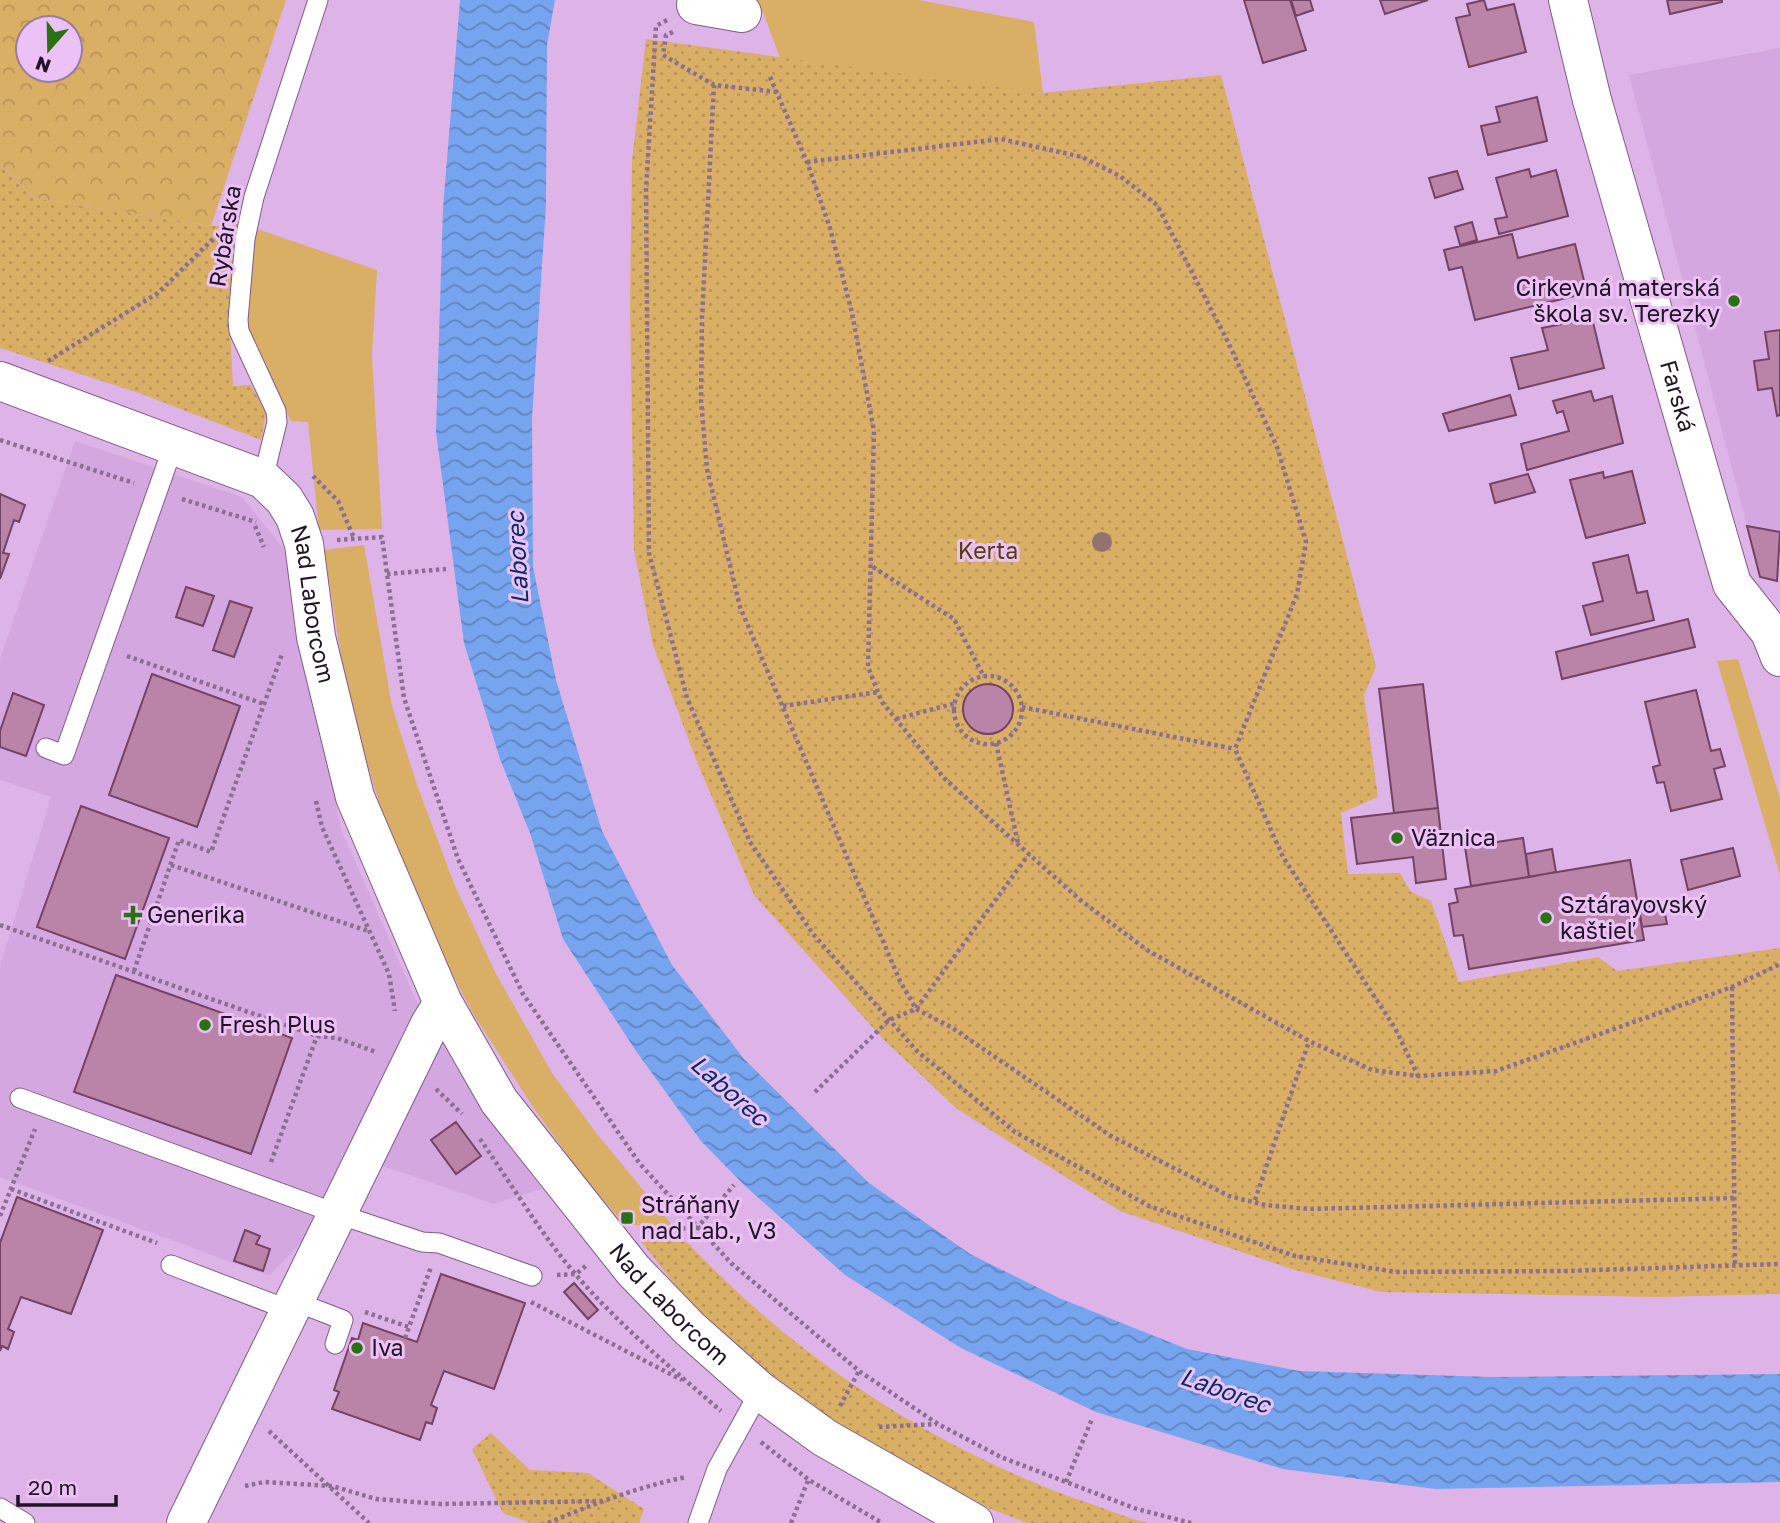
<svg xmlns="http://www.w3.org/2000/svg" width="1780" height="1523" font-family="'Golos Text',sans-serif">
  <defs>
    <pattern id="forest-crowns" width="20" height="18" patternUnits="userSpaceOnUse" patternTransform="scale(1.75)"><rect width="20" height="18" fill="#d9ae65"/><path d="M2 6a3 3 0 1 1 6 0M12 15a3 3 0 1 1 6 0" fill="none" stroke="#ba9558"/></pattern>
    <pattern id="park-dots" width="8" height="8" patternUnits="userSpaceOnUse" patternTransform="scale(1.75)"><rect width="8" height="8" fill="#d9ae65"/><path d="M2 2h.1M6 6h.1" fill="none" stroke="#ba9558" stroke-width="1.8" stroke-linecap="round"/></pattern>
    <pattern id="water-waves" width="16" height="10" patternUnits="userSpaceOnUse" patternTransform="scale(1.75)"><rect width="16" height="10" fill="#76a4ef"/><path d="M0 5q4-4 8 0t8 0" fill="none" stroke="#6084c1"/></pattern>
  </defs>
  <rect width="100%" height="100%" fill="#deb4e8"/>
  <path fill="#d5a7e0" d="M1780,48V532L1747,526L1629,75Z
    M75,441L242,497L284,549L341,829L416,1000L542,1189L493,1204L377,1164L269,1276L0,1177V967L51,797L0,780V659Z"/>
  <path fill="#d9ae65" d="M742,0H919L1034,22L1043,93L780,58L763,12Z
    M254,228L377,270L372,355L382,529L319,530L308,422L291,421L249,338L245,294Z
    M364,545L392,706L417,785L455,886L495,972L552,1073L597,1134L673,1226L625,1225L582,1175L535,1110L472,1012L429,929L391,843L348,698L324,550Z
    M1738,659L1780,799V875L1717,661Z"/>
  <path fill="url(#forest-crowns)" fill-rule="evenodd" d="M0,0H286L211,226L34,198L0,164ZM28,28H70V70H28Z"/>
  <path fill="url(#park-dots)" d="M646,39L1043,93L1221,75L1376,667L1364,695L1378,797L1341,813L1348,874L1400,873L1411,892L1431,901L1459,982L1598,957L1617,971L1780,948V1294L1658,1297L1381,1292L1295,1270L1120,1211L957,1109L883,1039L754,895L697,762L653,645L634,550L630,305L632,161Z
    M0,164L34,198L211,226L238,224L229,307L233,386L251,385L266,413L261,440L139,393L0,348Z
    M639,1239L677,1240L688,1243C797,1359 933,1448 1082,1501C1104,1508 1126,1518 1148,1523H1027L991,1509L852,1439L740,1354L689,1302Z
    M491,1433L530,1470L588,1473L644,1509L639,1523H531L503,1513L472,1449Z"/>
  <path fill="url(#water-waves)" d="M460,0H555L547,45L546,205L532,418L533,567L556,680L602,831L672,965L744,1059L869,1183L970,1254L1059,1298L1187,1349L1299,1371L1492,1377L1780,1374V1482L1435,1489L1283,1469L1096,1412L961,1348L845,1275L744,1185L701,1141L636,1051L563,939L530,833L500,759L464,643L436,432L443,208Z"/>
  <path fill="#ba83a8" stroke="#744264" stroke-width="2" d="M1244,0H1290L1306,50L1263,63Z
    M1291,0H1310L1313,10L1296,16Z
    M1380,0H1428L1385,14Z
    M1484,0L1487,10L1514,4L1526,52L1469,67L1456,18L1470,15L1467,4Z
    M1667,0H1722V2L1670,14Z
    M1537,97L1547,141L1488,155L1481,126L1500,122L1496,107Z
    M1529,169L1531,177L1556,170L1568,216L1499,234L1495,219L1507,217L1496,178Z
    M1457,171L1463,189L1435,198L1429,178Z
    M1472,222L1477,240L1460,245L1455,227Z
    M1512,234L1518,258L1575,244L1587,293L1475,320L1462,267L1449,270L1444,250Z
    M1592,318L1604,368L1519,389L1511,358L1548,350L1542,328Z
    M1780,330V415L1777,416L1772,388L1758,390L1754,361L1769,359L1765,332Z
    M1591,391L1594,401L1612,396L1623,443L1527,470L1521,444L1569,431L1563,411L1557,413L1553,401Z
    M1510,395L1516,415L1449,431L1443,414Z
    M1632,471L1645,523L1586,538L1570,480L1603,472L1604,478Z
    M1528,474L1535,492L1495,503L1490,484Z
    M0,494L25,505L19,522L14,520L3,553L9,554L0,579Z
    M1747,526L1780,532L1777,581L1760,577Z
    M1628,555L1637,593L1647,591L1654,620L1591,635L1583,606L1603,601L1593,563Z
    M186,587L214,596L203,626L176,617Z
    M230,601L252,608L234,657L213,650Z
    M1688,619L1695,647L1562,679L1556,652Z
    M152,674L240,706L197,827L109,795Z
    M1423,684L1438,808L1394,813L1379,689Z
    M963 709a25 25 0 1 1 50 0a25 25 0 1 1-50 0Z
    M1696,690L1711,751L1720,749L1725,766L1714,769L1722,799L1671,811L1664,782L1657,783L1653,767L1660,765L1645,702Z
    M13,693L44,705L26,756L0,747V731Z
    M81,806L169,838L125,959L37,927Z
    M1438,808L1446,879L1416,883L1413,857L1357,864L1351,818Z
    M1523,838L1529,877L1471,886L1465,847Z
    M1733,848L1740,876L1688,890L1681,860Z
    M1552,849L1556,872L1529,877L1526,854Z
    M1630,860L1644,940L1469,969L1463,935L1454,936L1449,904L1458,902L1455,889Z
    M1663,904L1667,924L1642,927L1639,908Z
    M116,975L292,1038L251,1154L74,1092Z
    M456,1122L481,1156L456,1174L431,1140Z
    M17,1197L103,1230L71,1314L21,1297L8,1329L14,1332L8,1349L2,1346L0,1351V1243Z
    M245,1230L260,1236L256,1244L270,1249L263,1271L234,1261Z
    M441,1274L525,1303L494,1389L444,1371L431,1405L437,1408L432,1424L426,1422L420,1440L332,1409L339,1392L334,1390L352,1338L358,1340L363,1323L417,1342Z
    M574,1283L598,1310L588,1319L564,1292Z"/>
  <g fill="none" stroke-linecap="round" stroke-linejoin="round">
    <g stroke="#815b8a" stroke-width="21">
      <path id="lane" d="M263,479L277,422L276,411L239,331L238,320L245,239L254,197L318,0
        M46,748L64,755L174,444
        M20,1098L338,1214L422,1242L439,1243L532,1276
        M171,1265L289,1310
        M294,1301L343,1320L335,1344
        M0,1508L25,1523
        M698,1523L717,1469L760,1391"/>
    </g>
    <g stroke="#815b8a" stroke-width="40">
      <g id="street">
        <path d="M697,0L696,5L742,13"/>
        <path id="s1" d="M1568,0L1592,100L1732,584L1770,632L1780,657"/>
        <path id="s2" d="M0,381L263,479L284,499L295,517L304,544L316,637L355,797L443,1003L499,1101L633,1270L690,1329L760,1391L825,1438L974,1523"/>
        <path d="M186,1523L430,1024L443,1003"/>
      </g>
    </g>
    <path stroke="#8c6e94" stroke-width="4.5" stroke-dasharray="3.5 3.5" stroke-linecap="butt" d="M667,20L656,26L646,189L649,553L687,698L750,842L813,934L917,1051L1015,1132L1149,1206L1295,1256L1396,1272L1564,1271L1780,1264
      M673,32L666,35L663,55L714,85
      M770,77L807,162L830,228L852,313L874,431L868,667L882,702L944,778L1079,899L1147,950L1309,1041L1372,1070L1418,1076L1496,1071L1732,987L1780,964
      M777,92L714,85L702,318L701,400L707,469L740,607L900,981L916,1009L951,1027L1111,1136L1229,1196L1265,1205L1309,1209L1735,1198
      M807,162L1001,139L1082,157L1120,176L1157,205L1227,340L1277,447L1306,542L1297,594L1235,749L1283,857L1395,1028L1418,1076
      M48,361L158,293L219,233
      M0,440L134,483
      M313,476L338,501L354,538
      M182,499L256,522
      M255,526L264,547
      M337,540L382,537L404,698L458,859L523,994L640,1164L731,1263L859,1371L938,1424L1001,1457L1066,1482L1137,1509L1191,1523
      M873,567L954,619L984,677
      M387,574L446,569
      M127,656L264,704
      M954 710a34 34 0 1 1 68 0a34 34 0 1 1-68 0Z
      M783,706L878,692
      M1022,707L1235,749
      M896,719L956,703
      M996,743L1018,843
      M316,801L322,827L389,974L395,1011
      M171,865L368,931
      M0,925L317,1036L337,1038L376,1052
      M134,971L179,840L211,852L282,654
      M1732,987L1735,1265
      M436,1089L462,1114
      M815,1092L889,1020L916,1009L1029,854
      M480,1139C505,1175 529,1214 556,1250C602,1311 663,1361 721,1411
      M271,1162L317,1036
      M11,1189L157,1243
      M1255,1200L1309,1041
      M0,1216L35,1129
      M647,1230L697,1228L734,1185
      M557,1275L576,1274L587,1265
      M531,1302L682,1380
      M365,1312L409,1327L431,1267
      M405,1338L409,1327
      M840,1406L859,1371
      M879,1427L937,1424
      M269,1431L369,1523
      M761,1442L809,1480L882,1523
      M1066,1482L1092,1419
      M245,1486L264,1482L332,1486L376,1499L441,1504L602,1501
      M548,1523C593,1504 638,1487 686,1477
      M791,1523L809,1478"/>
    <use href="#lane" stroke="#fff" stroke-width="19"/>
    <use href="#street" stroke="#fff" stroke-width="38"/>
  </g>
  <circle fill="#93736d" cx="1102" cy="542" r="10"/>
  <g fill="#297112" stroke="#ebc1f6" stroke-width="2.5">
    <circle cx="1734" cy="301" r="7"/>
    <circle cx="1397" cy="838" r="7"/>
    <path d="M129.5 904.5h7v7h7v7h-7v7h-7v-7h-7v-7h7z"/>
    <circle cx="1546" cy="918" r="7"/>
    <circle cx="205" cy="1025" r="7"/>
    <rect x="620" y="1211" width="14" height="14" rx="3.5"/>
    <circle cx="357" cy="1348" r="7"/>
  </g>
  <g text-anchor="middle" stroke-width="6" stroke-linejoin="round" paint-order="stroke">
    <g font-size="23" fill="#211225" stroke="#ebc1f6">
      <text transform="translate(225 236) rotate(-81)" y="8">Rybárska</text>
      <text dy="8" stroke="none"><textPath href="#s1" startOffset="411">Farská</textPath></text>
      <text dy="8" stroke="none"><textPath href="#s2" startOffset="420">Nad Laborcom</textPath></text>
      <text dy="8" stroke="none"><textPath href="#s2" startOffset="1220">Nad Laborcom</textPath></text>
    </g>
    <g font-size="23" fill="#211225" stroke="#ebc1f6" text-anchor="start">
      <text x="1720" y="296" text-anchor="end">Cirkevná materská<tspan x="1720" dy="26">škola sv. Terezky</tspan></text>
      <text x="1411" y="846">Väznica</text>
      <text x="1560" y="913">Sztárayovský<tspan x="1560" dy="26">kaštieľ</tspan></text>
      <text x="147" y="923">Generika</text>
      <text x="219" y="1033">Fresh Plus</text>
      <text x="641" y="1213">Stráňany<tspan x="641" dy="26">nad Lab., V3</tspan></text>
      <text x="371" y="1356">Iva</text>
    </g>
    <g font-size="23" fill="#563d09" stroke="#ebc1f6">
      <text x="988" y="559">Kerta</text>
    </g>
    <g font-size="24" font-style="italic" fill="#072c66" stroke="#ebc1f6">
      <text transform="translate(518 558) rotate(-93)" y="8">Laborec</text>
      <text transform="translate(729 1091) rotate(41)" y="8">Laborec</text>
      <text transform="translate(1225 1391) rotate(19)" y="8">Laborec</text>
    </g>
  </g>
  <g transform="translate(49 49) rotate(200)"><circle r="33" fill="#ebc1f6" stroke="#9a7ba2" stroke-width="2"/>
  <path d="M0-5L12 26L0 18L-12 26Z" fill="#297112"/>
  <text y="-10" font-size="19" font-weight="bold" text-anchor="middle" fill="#211225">N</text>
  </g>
  <path d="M18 1495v10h98v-10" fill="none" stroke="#211225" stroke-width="3.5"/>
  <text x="28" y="1495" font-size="21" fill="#211225" stroke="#ebc1f6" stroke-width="5" paint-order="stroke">20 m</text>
</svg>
